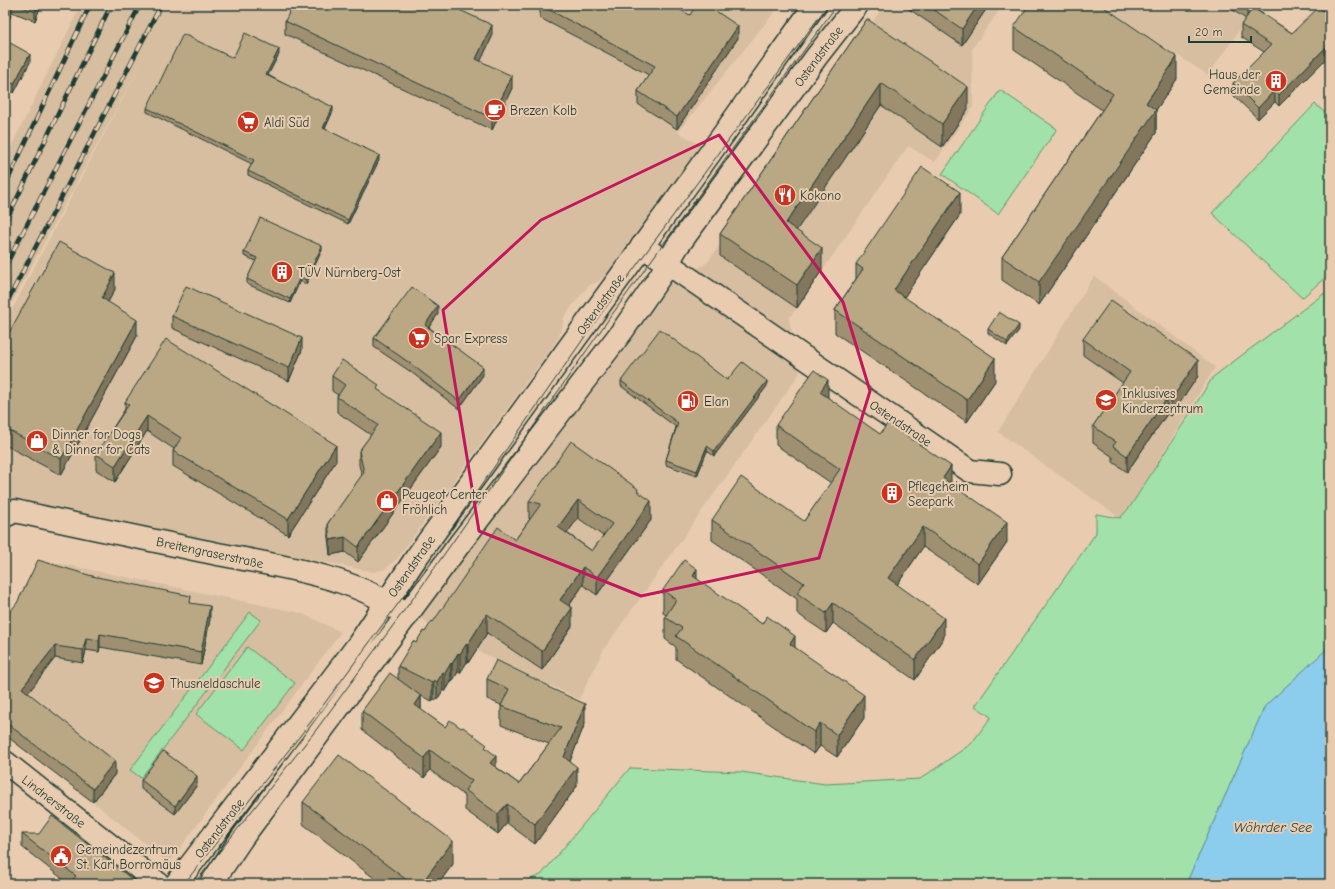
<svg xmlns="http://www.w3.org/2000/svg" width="1335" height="889" font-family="'Comic Neue',sans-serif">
  <rect width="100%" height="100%" fill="#e9ccb0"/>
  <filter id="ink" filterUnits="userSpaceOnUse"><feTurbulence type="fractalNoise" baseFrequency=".025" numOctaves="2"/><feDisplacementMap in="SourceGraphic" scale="8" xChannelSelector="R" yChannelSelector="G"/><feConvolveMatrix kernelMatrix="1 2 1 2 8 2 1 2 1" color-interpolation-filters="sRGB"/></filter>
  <g filter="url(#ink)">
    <path fill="#d7bea1" d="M81,5H780L678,132L700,145L629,249L612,270L599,281L588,286L564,317L562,328L558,339L397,559L385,569L374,572L5,499V323L145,56L5,316V159Z
      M884,5H1003L972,49L973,107L935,162L908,146L789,319L800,373L604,649L579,699L476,650L418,617L666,287L708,262Z
      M1099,5H1257L1208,75Z
      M1094,276L1215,367L1130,507L1120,518L998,432Z
      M48,561L301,613L341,632L169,863L93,802L5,735V631L38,573Z"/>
    <path fill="#a2e1a9" stroke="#608f6e" d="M1000,90L1057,129L998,214L942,174Z
      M1315,104L1330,117V273L1302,298L1212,213Z
      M1330,289V646L1265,706L1186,884H517L541,875L630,768L741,772L825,784L920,779L971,744L991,717L975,706L1096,533V514L1120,518L1130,507L1213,377Z
      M250,612L261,620L141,778L130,770Z
      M247,647L295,683L244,750L196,714Z"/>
    <path fill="#8cccec" stroke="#6093a2" d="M1330,646V884H1186L1265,706Z"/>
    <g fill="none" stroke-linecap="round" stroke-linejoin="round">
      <g stroke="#1f3d34" stroke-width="25">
        <path id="street" d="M642,246L970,471L1000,474
          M5,516L15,511C81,526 147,539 213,553C276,566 356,575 407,616
          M5,762L159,884"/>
      </g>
      <g stroke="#1f3d34" stroke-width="25">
        <path id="secondary" d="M176,884L358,645L416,558L711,152L815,5
          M211,884L242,838L461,542L623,330L661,275L677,247L817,56L857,5"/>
      </g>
      <use href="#street" stroke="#e9ccb0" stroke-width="22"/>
      <use href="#secondary" stroke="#e9ccb0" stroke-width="22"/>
      <path stroke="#1f3d34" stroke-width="1" d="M184,884L310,723L409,589L600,315L828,5
        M194,884L316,730L417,593L608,320L837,5"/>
      <g stroke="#1f3d34" stroke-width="4.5">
        <path id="rail" d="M5,186L90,5
          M5,223L111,5
          M5,267L140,5
          M5,306L161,5"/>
      </g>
      <use href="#rail" stroke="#e9ccb0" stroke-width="3" stroke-dasharray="9" stroke-linecap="butt"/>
    </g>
    <path fill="#a09072" stroke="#1f3d34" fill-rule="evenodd" d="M5,5H41L35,21L12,12Z
      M540,5L690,15L738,38L677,129L638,104V91L649,75L540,18Z
      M903,5H989L962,45Z
      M1225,5H1256L1254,8L1292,33L1279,106L1275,102L1258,119L1233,95V83L1264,52L1241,37V25L1246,19Z
      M867,19L968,109L942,147L881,105L796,230L822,270L797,308L720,256V234Z
      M285,21L492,37L480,61L512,88L492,130L285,34Z
      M1014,27L1177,79L1156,110V133L1039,305L1002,280V257L1102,110L1014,50Z
      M5,40L30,62L14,93L5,88Z
      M279,54L268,75L333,111L325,129L379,160L348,224L248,175V171L252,164L147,112V108L233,58Z
      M960,215L904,297L995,381L967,422L835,333V310L856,279V264Z
      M322,250L306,284L300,281L290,303L247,284V279L256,261L244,256V252Z
      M115,289L108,302L137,336L61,475L5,445V340Z
      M438,314L429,327L483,375L459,409L411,372L374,347V338Z
      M172,316L302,350L289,381L172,328Z
      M988,329L1019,330L1007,346L988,333Z
      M1083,339L1198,376L1171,416L1167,414L1127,472L1113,462V457L1093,443V426L1123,383L1083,355Z
      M332,376L379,391L441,447L358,562L345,552L330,555L328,538V523L362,476L359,465V451L371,435L337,412V397L338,395L332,391Z
      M727,380L767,386L714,456L707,451L697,476L666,465V460L676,427L621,386V381Z
      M828,399L951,483L1007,542L978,584L923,547L897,585L944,637L915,680L833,623L826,633L805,619L797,613V599L712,540V520L804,521L831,483L776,445V425Z
      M125,402L336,461L288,535L173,466V451L174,449L147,431L115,482L96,470V454L125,409Z
      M638,493L651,520L597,595L583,585L569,606L572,626L542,670L487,633L468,663L467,662L460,673L458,672L452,682H451L445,692L443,690L437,700L434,699L432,701L421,696V710L445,727L487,749L496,767L519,784L549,744L501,725V705L487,699V679L549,688L585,723L570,761L577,786L535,844L507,823L498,834L465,810V796L430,770L424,778L362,730V711L398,679V666L416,643L433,622L515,540L530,519H529V501ZM578,518L603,536L592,551L567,533Z
      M92,576L210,619L201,665L100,647L99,652L86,650L83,663L55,658L28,693L115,774L93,802L5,735V618Z
      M697,580L795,647L864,718L837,757L820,746L814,754L676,659V647L665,639V617L666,615L663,613V590Z
      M141,780L197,785L175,814L141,789Z
      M303,802L453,864L438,884H382L303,824Z
      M22,834L138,884H69L22,847Z"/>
    <path fill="#82765d" stroke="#1f3d34" d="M11,5H12V12L5,31V22Z
      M38,5H41L35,21V12Z
      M978,5H989L962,45V29Z
      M1247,5H1256L1247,19Z
      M492,25V37L476,71V59Z
      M738,26V38L677,129V117Z
      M1330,43V55L1279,106V95Z
      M279,49V54L266,79V75Z
      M30,54V62L14,93V84Z
      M1177,57V79L1156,110V133L1039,305V282L1146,103Z
      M512,76V88L492,130V118Z
      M881,83V105L786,246V223Z
      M968,87V109L942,147V124Z
      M1275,90V102L1258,119V108Z
      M333,107V111L323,132V128Z
      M379,155V160L348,224V220Z
      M960,192V215L894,312V290Z
      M322,246V250L306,284V280Z
      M822,248V270L797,308V285Z
      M115,273V289L102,314V298Z
      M300,277V281L290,303V299Z
      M438,306V314L425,333V325Z
      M137,320V336L61,475V459Z
      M1019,325V330L1007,346V342Z
      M302,338V350L289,381V368Z
      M995,358V381L967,422V400Z
      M1198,360V376L1171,416V400Z
      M483,367V375L459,409V401Z
      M828,380V400L820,392Z
      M767,381V386L714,456V451Z
      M1167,398V414L1127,472V456Z
      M147,416V431L115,482V466Z
      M441,432V447L358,562V547Z
      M336,445V461L288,535V519Z
      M707,446V451L697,476V471Z
      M951,466V486L943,478Z
      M578,500V518L558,546V527Z
      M651,501V520L597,595V577Z
      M1007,522V542L978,584V564Z
      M923,527V547L888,598V578Z
      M345,537V552L330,555V540Z
      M583,567V585L560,618V600Z
      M697,569V592L693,576Z
      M833,603V623L826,633V613Z
      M210,606V619L201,665V652Z
      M572,608V626L542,670V651Z
      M487,614V633L468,663V644Z
      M944,618V637L915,680V660Z
      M100,634V647L99,652V640Z
      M795,636V659L790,644Z
      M86,638V650L83,663V650Z
      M467,643V662L460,673V654Z
      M55,646V658L22,701V688Z
      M458,653V672L452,682V664Z
      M451,663V682L445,692V673Z
      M443,672V690L437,700V682Z
      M434,680V699L432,701V683Z
      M864,695V718L837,757V735Z
      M421,696V716L415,705Z
      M585,704V723L564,777V757Z
      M820,723V746L814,754V732Z
      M430,750V770L424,778V758Z
      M496,756V776L490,763Z
      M115,761V774L93,802V789Z
      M577,767V786L535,844V824Z
      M197,776V785L175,814V806Z
      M507,804V823L498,834V814Z
      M453,841V864L438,884H421Z"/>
    <path fill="#baa885" stroke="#1f3d34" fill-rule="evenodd" d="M5,5H11L5,22Z
      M18,5H38L35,12Z
      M293,5H449L492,25L476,59L512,76L492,118L285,21Z
      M540,5H671L690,15L696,5H707L738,26L677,117L638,91L655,66Z
      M927,5H978L962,29Z
      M1029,5H1101L1177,57L1146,103L1156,110L1039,282L1002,257L1113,94L1014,27Z
      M1319,7L1330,18V43L1279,95L1275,90L1258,108L1233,83L1271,45L1241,25L1253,8L1292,33Z
      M867,19L968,87L942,124L881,83L786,223L822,248L797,285L720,234Z
      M245,33L279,49L266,75L333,107L323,128L379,155L348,220L248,171L254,160L147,108L183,34L233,58Z
      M5,40L30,54L14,84L5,80Z
      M922,167L960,192L894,290L995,358L967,400L835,310L863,269L856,264Z
      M260,218L322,246L306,280L300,277L290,299L247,279L257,258L244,252Z
      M59,242L115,273L102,298L137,320L61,459L5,428V340Z
      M186,286L302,338L289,368L172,316Z
      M412,287L438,306L425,325L483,367L459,401L411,364L374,338Z
      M1111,300L1198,360L1171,400L1167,398L1127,456L1113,446L1116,442L1093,426L1130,372L1083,339Z
      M999,312L1019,325L1007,342L988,329Z
      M660,329L727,380L742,362L767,381L714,451L707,446L697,471L666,460L678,423L621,381Z
      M166,339L336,445L288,519L173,451L181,438L147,416L115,466L96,454L129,404L125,402Z
      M342,360L379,385L377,389L441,432L358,547L345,537L330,540L328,523L364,472L359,451L378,425L337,397L345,385L332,376Z
      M814,370L828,380L820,392L880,434L888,423L951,466L943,478L1007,522L978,564L923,527L888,578L944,618L915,660L833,603L826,613L805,599L797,593L804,583L712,520L741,477L804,521L840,469L776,425Z
      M571,441L638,489L637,491L651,501L597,577L583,567L560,600L572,608L542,651L487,614L468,644L467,643L460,654L458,653L452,664L451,663L445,673L443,672L437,682L434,680L432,683L398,666L413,641L416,643L423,631L425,632L432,621L433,622L498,527L515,540L541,504L529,501ZM578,500L612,524L592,551L558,527Z
      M38,560L92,576L191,596L190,603L210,606L201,652L100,634L99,640L86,638L83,650L55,646L22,688L115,761L93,789L5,722V618L17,603Z
      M684,560L697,569L693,576L762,624L767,616L795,636L790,644L864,695L837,735L820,723L814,732L676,636L682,628L665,617L676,600L663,590Z
      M496,660L549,686L548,687L585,704L564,757L577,767L535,824L507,804L498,814L465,790L472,781L430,750L424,758L362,711L390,673L421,696L415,705L445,727L450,720L461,728L463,727L487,745L485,747L496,756L490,763L519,784L561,728L501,706L509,689L487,679Z
      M163,751L197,776L175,806L141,780Z
      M339,755L453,841L421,884H412L303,802Z
      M52,816L138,884H69L76,876L22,834H39Z"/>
  </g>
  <path fill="none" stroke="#c2185b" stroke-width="3" stroke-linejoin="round" d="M719,135L843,302L870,391L819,558L641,596L479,531L443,310L541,220Z"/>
  <defs>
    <g id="building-disc" transform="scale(1.15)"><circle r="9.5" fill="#c8321e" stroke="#e9ccb0"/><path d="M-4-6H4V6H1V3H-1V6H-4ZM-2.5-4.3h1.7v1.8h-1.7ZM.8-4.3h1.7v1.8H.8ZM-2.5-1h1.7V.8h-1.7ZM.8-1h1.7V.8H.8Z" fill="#fff"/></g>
    <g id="cafe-disc" transform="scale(1.15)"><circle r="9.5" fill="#c8321e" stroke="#e9ccb0"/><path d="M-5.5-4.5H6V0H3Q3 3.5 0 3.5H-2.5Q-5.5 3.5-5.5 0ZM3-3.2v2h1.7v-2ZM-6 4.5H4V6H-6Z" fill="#fff"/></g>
    <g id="supermarket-disc" transform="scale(1.15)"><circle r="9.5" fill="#c8321e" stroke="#e9ccb0"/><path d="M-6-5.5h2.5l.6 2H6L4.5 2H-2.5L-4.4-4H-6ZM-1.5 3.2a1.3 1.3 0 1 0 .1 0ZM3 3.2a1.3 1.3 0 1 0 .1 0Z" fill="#fff"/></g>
    <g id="restaurant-disc" transform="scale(1.15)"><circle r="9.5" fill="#c8321e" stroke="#e9ccb0"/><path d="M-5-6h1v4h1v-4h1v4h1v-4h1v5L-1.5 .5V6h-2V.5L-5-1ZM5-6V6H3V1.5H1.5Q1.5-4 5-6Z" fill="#fff"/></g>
    <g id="school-disc" transform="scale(1.15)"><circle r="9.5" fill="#c8321e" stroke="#e9ccb0"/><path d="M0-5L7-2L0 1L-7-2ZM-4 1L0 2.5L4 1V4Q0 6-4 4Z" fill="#fff"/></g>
    <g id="fuel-disc" transform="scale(1.15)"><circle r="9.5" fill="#c8321e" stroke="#e9ccb0"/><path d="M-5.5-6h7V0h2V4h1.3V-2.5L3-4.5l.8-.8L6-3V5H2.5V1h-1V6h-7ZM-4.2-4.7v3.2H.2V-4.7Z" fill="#fff"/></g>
    <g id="shop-disc" transform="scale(1.15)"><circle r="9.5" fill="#c8321e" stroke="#e9ccb0"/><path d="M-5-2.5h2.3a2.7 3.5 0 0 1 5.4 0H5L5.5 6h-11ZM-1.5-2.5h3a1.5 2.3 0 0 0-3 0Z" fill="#fff"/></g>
    <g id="civic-disc" transform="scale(1.15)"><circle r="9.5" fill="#c8321e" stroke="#e9ccb0"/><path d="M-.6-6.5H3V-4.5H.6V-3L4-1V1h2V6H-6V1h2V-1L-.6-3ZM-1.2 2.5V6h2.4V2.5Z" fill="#fff"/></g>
  </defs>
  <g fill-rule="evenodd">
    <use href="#building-disc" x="1276" y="81"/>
    <use href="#cafe-disc" x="495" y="110"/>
    <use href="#supermarket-disc" x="248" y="122"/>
    <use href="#restaurant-disc" x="785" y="195"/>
    <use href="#building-disc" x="282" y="272"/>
    <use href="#supermarket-disc" x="419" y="338"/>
    <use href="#school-disc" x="1106" y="400"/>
    <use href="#fuel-disc" x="688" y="401"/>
    <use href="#shop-disc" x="37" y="441"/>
    <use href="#building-disc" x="892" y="493"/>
    <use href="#shop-disc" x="387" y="501"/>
    <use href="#school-disc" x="154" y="683"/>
    <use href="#civic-disc" x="61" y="856"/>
  </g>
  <g text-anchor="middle" stroke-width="4" stroke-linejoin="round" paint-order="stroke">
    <g font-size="13" fill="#1f3d34" stroke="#e9ccb0">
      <text transform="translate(818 56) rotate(-53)" y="5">Ostendstraße</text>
      <text transform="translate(600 304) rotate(-54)" y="5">Ostendstraße</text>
      <text transform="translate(901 423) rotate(34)" y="5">Ostendstraße</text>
      <text transform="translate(210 552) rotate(12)" y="5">Breitengraserstraße</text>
      <text transform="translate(411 566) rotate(-55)" y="5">Ostendstraße</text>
      <text transform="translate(54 801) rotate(38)" y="5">Lindnerstraße</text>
      <text transform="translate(219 828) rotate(-52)" y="5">Ostendstraße</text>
    </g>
    <g font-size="13" fill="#1f3d34" stroke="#e9ccb0" text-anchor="start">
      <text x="1260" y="79" text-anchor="end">Haus der<tspan x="1260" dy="15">Gemeinde</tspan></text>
      <text x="510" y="115">Brezen Kolb</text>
      <text x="264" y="127">Aldi Süd</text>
      <text x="800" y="200">Kokono</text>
      <text x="298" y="277">TÜV Nürnberg-Ost</text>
      <text x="434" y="343">Spar Express</text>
      <text x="1122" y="398">Inklusives<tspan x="1122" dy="15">Kinderzentrum</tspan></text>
      <text x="704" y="406">Elan</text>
      <text x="52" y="439">Dinner for Dogs<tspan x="52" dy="15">&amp; Dinner for Cats</tspan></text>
      <text x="908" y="491">Pflegeheim<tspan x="908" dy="15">Seepark</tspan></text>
      <text x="402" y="499">Peugeot Center<tspan x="402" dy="15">Fröhlich</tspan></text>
      <text x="170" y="688">Thusneldaschule</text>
      <text x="76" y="854">Gemeindezentrum<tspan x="76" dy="15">St. Karl Borromäus</tspan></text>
    </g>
    <g font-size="14" font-style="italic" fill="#24443d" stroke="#e9ccb0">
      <text x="1273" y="832">Wöhrder See</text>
    </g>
  </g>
  <rect width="1335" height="889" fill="none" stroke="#e9ccb0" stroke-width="20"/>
  <rect x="10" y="10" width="1315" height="869" fill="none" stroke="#1f3d34" stroke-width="1.5" filter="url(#ink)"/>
  <path d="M1189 36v6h62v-6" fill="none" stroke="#1f3d34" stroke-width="2"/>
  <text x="1195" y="36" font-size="12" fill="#1f3d34" stroke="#e9ccb0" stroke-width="3" paint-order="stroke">20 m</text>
</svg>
